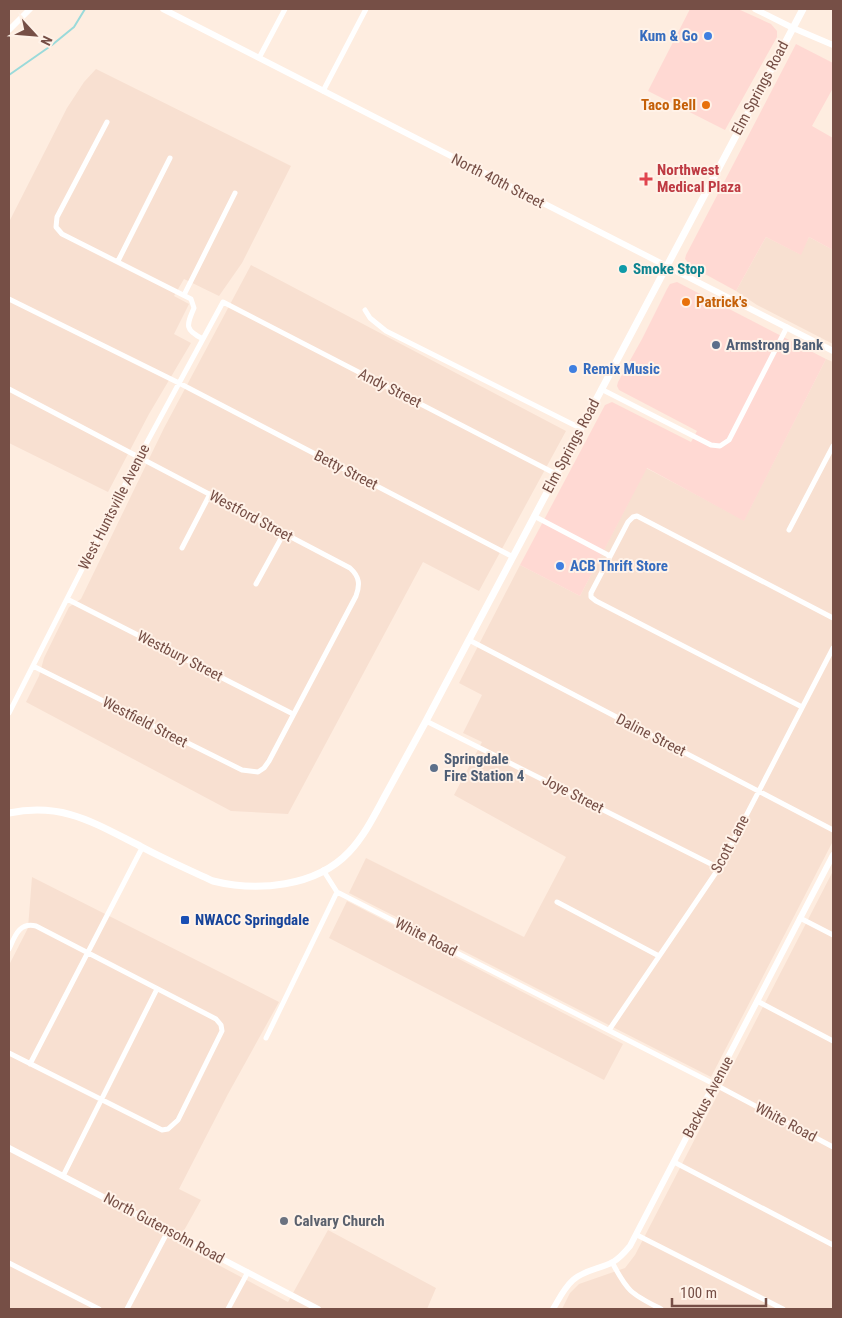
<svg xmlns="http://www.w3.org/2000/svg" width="842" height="1318" font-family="'Roboto Condensed',sans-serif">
  <rect width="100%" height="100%" fill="#feede0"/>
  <path fill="#f8e0d1" d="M96,69L291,166L242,263L219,296L184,279L174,296L189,304L174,334L191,343L149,414L108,492L9,443V222L67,108L84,82Z
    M766,237L800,254L809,237L833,250V344L757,305L736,291Z
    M251,265L566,431L479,591L423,562L288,814L231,811L26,702L39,676L44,658L69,607L81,599L164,428Z
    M826,359L833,362V841L711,1077L349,893L366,858L524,937L566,857L454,795L482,742L463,733L482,695L459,683L520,565L580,596L646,468L744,520Z
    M833,871V1309H562L570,1293L579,1284L625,1268L635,1255Z
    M32,877L279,1002L228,1094L179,1189L201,1200L177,1243L288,1302L328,1230L436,1288L427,1309H9V965L28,928Z
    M347,901L623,1044L604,1080L329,938Z"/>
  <path fill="#ffd9d3" d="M690,9H738L771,24L777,31V37L725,130L648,91Z
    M796,44L833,63V88L812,126L833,138V250L809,237L801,255L766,237L736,291L692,267L685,259L686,255Z
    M677,282L826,359L744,521L647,468L580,596L520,565L605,405L612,402L691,442L697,431L619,390L617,386L618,382L642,339L667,289L670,284Z"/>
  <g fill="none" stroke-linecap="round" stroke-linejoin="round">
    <path stroke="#9adada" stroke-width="2" d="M9,75L52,45L74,27L85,9"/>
    <path stroke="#fff" stroke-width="5" d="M259,58L285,9
      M323,91L366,9
      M107,122L57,217L56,227L62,234L191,299L194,308C186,326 185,330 203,339
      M118,261L170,158
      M184,295L235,193
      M9,299L179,383L513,557
      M365,310L370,318L386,331L580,428
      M9,389L350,568C360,577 360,585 356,596L269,761L264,768L258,772L242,770L33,666
      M601,389L711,445L720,446L729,440L787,327
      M534,516L610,556
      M789,530L833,446
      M182,548L210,494
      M256,584L284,533
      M67,599L293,714
      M469,640L833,830
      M802,707L596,601L591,597V593L628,522L633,517L637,516L833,618
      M9,713L139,457L223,302L556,474
      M426,721L719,868
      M323,870L337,892L714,1084L833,1147
      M557,902L659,956
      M800,918L833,935
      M9,949C15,936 19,922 36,926L216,1019L221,1025L222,1031L178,1120L168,1129L162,1130L9,1053
      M757,1001L833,1041
      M609,1030L719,868L833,648
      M266,1038L337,892
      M30,1064L142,848
      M674,1162L833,1245
      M63,1176L157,989
      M637,1235L783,1309
      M612,1262C628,1293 632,1294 661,1309
      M9,1263L99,1309
      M127,1309L168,1231
      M228,1309L248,1272"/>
    <path stroke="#fff" stroke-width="6" d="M163,9L833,351
      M755,9L793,28L833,45
      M9,30L30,9
      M9,1148L318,1309
      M553,1309C559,1299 564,1288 573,1280C584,1270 600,1269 613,1262C620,1258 625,1252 630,1246L833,855"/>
    <path stroke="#fff" stroke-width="7" d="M9,813C63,802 94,823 140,846C164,859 189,870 213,881C257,892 316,887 349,852C365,835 375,814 386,794C399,770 413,745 426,721L803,9"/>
  </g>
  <g fill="#3f7fe0" stroke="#fff2e8" stroke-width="2">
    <circle cx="708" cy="36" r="5"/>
    <circle cx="573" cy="369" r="5"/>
    <circle cx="560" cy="566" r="5"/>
  </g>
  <g fill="#e8710a" stroke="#fff2e8" stroke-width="2">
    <circle cx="706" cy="105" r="5"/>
    <circle cx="686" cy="302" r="5"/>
  </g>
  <path fill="#e0444e" stroke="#fff2e8" stroke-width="2" d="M643.5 171.5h5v5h5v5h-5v5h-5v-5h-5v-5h5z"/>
  <circle fill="#0f9aa8" stroke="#fff2e8" stroke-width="2" cx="623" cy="269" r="5"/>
  <g fill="#5c6f8a" stroke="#fff2e8" stroke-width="2">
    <circle cx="716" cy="345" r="5"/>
    <circle cx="434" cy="768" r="5"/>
  </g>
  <rect fill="#1a4fb4" stroke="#fff2e8" stroke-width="2" x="180" y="915" width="10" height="10" rx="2.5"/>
  <circle fill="#6b7280" stroke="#fff2e8" stroke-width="2" cx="284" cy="1221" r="5"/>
  <g text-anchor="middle" stroke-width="4" stroke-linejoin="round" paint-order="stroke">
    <g font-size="15" font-weight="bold" fill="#366cbe" stroke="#fff2e8" text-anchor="start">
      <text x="698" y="41" text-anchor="end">Kum &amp; Go</text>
      <text x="583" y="374">Remix Music</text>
      <text x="570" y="571">ACB Thrift Store</text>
    </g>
    <g font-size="15" fill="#764f46" stroke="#fff2e8">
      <text transform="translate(760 88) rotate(-62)" y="5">Elm Springs Road</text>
      <text transform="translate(498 181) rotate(27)" y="5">North 40th Street</text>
      <text transform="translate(390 388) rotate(27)" y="5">Andy Street</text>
      <text transform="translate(571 446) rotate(-62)" y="5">Elm Springs Road</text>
      <text transform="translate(346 470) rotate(27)" y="5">Betty Street</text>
      <text transform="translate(114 507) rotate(-63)" y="5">West Huntsville Avenue</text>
      <text transform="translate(251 516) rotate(28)" y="5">Westford Street</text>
      <text transform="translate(180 656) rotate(27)" y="5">Westbury Street</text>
      <text transform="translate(145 722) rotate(27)" y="5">Westfield Street</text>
      <text transform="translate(651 735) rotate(27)" y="5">Daline Street</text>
      <text transform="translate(573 794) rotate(27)" y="5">Joye Street</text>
      <text transform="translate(730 844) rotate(-62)" y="5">Scott Lane</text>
      <text transform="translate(426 937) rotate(27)" y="5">White Road</text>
      <text transform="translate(708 1097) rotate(-62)" y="5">Backus Avenue</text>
      <text transform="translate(786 1122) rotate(28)" y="5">White Road</text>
      <text transform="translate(164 1228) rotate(28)" y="5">North Gutensohn Road</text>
    </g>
    <g font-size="15" font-weight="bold" fill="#c56008" stroke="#fff2e8" text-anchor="end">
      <text x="696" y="110">Taco Bell</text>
      <text x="696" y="307" text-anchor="start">Patrick's</text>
    </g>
    <g font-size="15" font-weight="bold" fill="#be3a42" stroke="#fff2e8" text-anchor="start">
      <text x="657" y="175">Northwest<tspan x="657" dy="17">Medical Plaza</tspan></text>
    </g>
    <g font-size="15" font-weight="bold" fill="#0d838f" stroke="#fff2e8" text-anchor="start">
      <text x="633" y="274">Smoke Stop</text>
    </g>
    <g font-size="15" font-weight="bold" fill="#4e5e75" stroke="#fff2e8" text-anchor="start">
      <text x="726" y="350">Armstrong Bank</text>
      <text x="444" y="764">Springdale<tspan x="444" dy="17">Fire Station 4</tspan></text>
    </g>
    <g font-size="15" font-weight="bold" fill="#164399" stroke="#fff2e8" text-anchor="start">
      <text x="195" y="925">NWACC Springdale</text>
    </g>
    <g font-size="15" font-weight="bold" fill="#5b616d" stroke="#fff2e8" text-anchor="start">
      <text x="294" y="1226">Calvary Church</text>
    </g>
  </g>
  <rect width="842" height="1318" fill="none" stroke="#764f46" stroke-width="20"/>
  <g transform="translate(35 35) rotate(116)" stroke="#fff2e8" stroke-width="4" paint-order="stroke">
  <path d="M0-4L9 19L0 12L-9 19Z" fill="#764f46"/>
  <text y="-8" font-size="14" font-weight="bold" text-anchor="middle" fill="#764f46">N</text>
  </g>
  <path d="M672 1298v8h94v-8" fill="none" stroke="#764f46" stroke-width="2.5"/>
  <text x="680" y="1298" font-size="15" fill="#764f46" stroke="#fff2e8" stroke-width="4" paint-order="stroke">100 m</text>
</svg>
